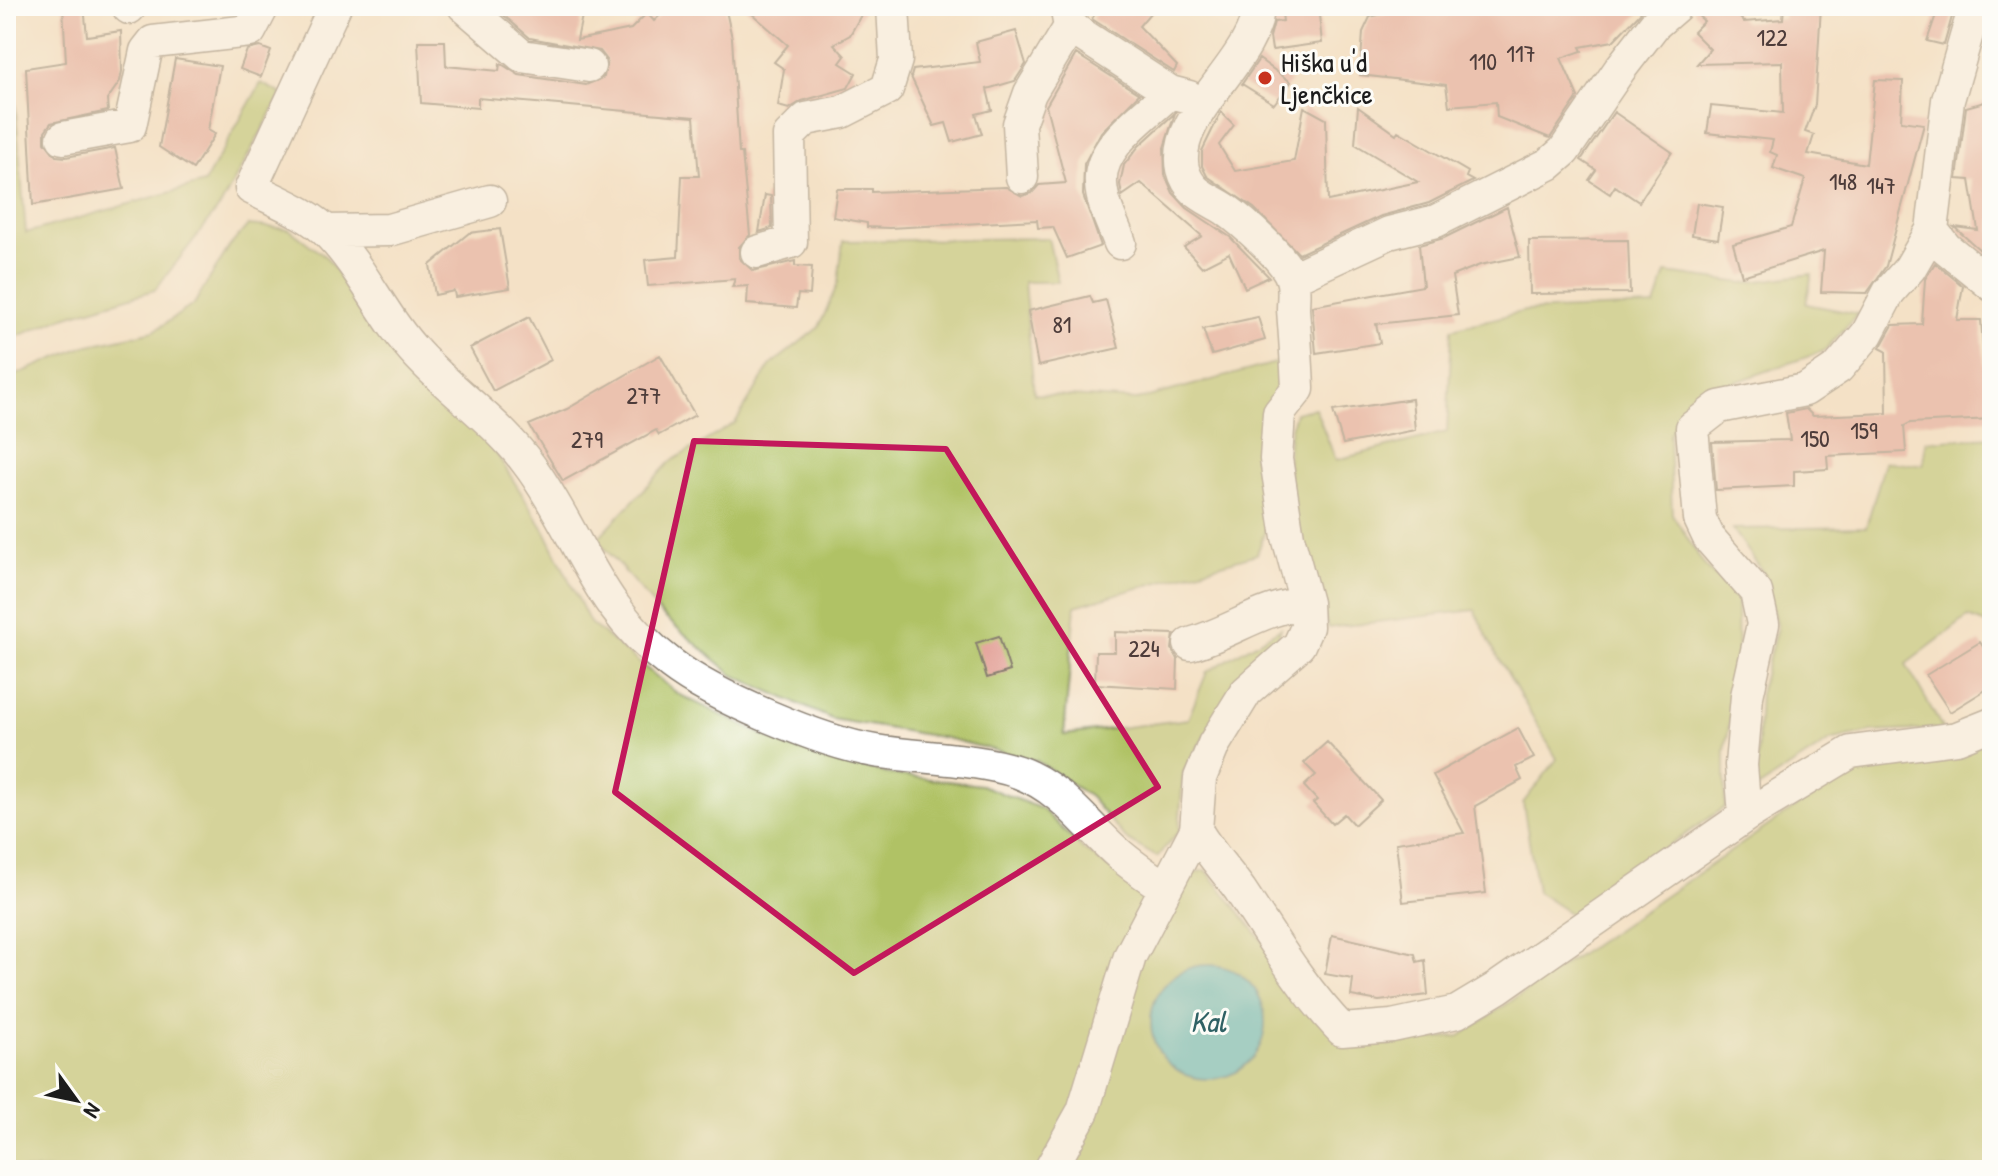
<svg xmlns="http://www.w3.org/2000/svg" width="1998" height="1176" font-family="'Patrick Hand',sans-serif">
  <rect width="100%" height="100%" fill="#fdfcf7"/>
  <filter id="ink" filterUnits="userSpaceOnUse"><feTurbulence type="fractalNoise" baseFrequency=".0125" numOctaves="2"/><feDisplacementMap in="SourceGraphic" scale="16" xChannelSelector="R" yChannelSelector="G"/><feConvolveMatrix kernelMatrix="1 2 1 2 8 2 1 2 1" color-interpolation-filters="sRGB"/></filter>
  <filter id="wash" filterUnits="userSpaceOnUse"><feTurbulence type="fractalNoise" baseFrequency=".006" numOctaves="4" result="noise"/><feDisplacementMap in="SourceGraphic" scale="32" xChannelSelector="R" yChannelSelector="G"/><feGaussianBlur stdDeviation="1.8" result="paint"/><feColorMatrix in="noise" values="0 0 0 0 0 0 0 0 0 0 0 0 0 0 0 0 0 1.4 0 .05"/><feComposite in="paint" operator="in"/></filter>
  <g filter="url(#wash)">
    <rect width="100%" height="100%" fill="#f4e1c6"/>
    <path fill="#b0c265" stroke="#666f40" stroke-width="2" d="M6,65H12L26,233L204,183L261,83L282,94L221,205L155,290L67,316L6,341Z
      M248,225L289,229L327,258L388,346L431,394L488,440L545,531L590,623L678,694L788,747L888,774L981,785L1042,809L1084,850L1135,885L1206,870L1344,1043L1386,1045L1460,1036L1853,768L1992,741V1170H6V379L85,346L154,331L194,304L229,247Z
      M1048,238L1058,282H1024L1034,394L1137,400L1283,361L1271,514L1257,554L1075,606L1064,735L1188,719L1207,672L1281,628L1276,645L1218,713L1183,773L1179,831L1157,857L1126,839L1090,797L1037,761L946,738L832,719L733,675L661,614L597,539L670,462L735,423L770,366L819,327L838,283L843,241Z
      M1666,273L1743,283L1812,274L1806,304L1858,314L1824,351L1690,398L1669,434L1672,514L1705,566L1737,597L1738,670L1725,751V807L1571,914L1537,892L1523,803L1557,759L1490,643L1475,610L1328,628C1309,562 1272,481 1295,413L1315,408L1336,460L1447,432L1452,329L1525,311L1655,306Z
      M1992,437V623L1988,625L1968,617L1906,664L1943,729L1871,732L1830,741L1756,789L1760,690L1777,627L1762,571L1733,529L1866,527L1885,462L1923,465L1926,441Z"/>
    <path fill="#46b5bc" stroke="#31686c" stroke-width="2" d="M1151 1022a57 57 0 1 1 114 0a57 57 0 1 1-114 0Z"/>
    <g id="blocks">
      <path fill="#e19b92" d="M63,6H84L87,36L121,31L122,71L120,81L107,100L108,111L51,123L45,131V142L56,156L66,157L115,148L124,189L33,205L26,68L66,62Z
        M493,6H584L577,40L631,29L647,13L654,21L670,6H725L732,38L739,153H742L750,235L739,247V258L753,271L795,261V266L812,267L810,295L798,294L796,308L747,304L748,286L732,287L735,279L648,286L645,260L678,257L682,176H699L694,117L478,98V108L421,103L418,41H445L446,66L499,71L500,64L503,65L519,75L586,85L604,77L607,60L600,51L530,38Z
        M743,6H866L850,35L834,44L845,56L840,63L856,73L848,88L802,101L789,109L778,106L784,69L774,62L788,45Z
        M1099,6H1156L1139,26L1177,66L1174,72L1092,19Z
        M1281,6H1318L1322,43L1272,50L1270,37L1274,22L1283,21Z
        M1415,6H1548L1549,11L1582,6H1639L1641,12L1613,41L1580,47L1582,51L1561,58L1578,97L1550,138L1497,117L1496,102L1449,106L1446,85L1360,75L1363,32L1370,17Z
        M1694,6H1728L1744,22L1783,19L1784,6H1821L1815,105L1805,132L1814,135L1808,154L1866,164L1875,80L1903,81L1901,121L1924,124L1886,266L1867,293L1821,292L1824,251L1742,276L1733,244L1791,227L1805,179L1773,168L1777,155L1770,152L1773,140L1707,133L1711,106L1783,113L1782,62L1697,64L1710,49L1693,32L1704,21L1694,12Z
        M1939,6H1955L1944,45L1927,41Z
        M1016,31L1026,64L1015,81L987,89L992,110L976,114L982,134L952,142L946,123L934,126L911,77L913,70L980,62L976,42Z
        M260,47L271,51L261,77L240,69L247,50Z
        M1076,54L1139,94L1101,132L1084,164L1083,195L1101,246L1067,258L1053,227L1038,228L1037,220L889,228L867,227V223L833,217L837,189H872V192L1006,187L1022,196L1032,193L1039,185L1066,183L1046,106Z
        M175,59L220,66L208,130L215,134L193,169L159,147Z
        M1259,59L1291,82L1274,104L1242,84Z
        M1992,100V259H1990L1954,227L1978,230L1970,180L1957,179L1966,107Z
        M1304,107L1326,119L1328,201L1418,182L1355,144L1358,107L1396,134L1398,131L1468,172L1466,177L1473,181L1429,203L1381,216L1299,254L1254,208L1207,176L1202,166V151L1221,112L1234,125L1219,145L1235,171L1294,161Z
        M1614,112L1672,152L1639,202L1615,186L1610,194L1589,180L1596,170L1581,160Z
        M1175,113L1164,148L1165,175L1173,193L1187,208L1230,237L1269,277L1245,288L1229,253L1202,267L1184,247L1202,236L1141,183L1122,196L1120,184L1124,165L1139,146Z
        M765,195L771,196L772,228L759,232Z
        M1697,203L1723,207L1718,239L1692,235Z
        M1507,207L1520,257L1480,265L1452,276L1458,315L1376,324L1380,343L1316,353L1312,306L1423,286L1419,245L1444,238Z
        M500,229L510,288L455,297L454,291L435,295L430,265L469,233Z
        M1628,240L1630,293L1530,294L1529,241Z
        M1935,263L1963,286L1957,320H1981L1985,372H1992V419L1910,423L1904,426L1906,452L1827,456L1828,469L1794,471V486L1716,490L1712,442L1790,440L1786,413L1806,409L1813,416L1887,413L1886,351L1880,348L1893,325L1922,324L1925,279Z
        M1090,296L1093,303L1106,300L1119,348L1038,366L1028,311Z
        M529,317L551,360L493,391L470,348Z
        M1258,317L1265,340L1212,355L1203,329Z
        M660,355L695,415L659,435L656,430L563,481L529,425L567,409Z
        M1412,399L1415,430L1343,444L1333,411Z
        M1115,632L1174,634L1172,649L1178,659L1177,689L1095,684L1096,652H1115Z
        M999,636L1010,671L987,678L976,643Z
        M1980,642L1992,661V686L1950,712L1926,675Z
        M1518,728L1534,758L1516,767L1522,780L1475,806L1486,893L1403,902L1396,843L1464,833L1433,775Z
        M1327,742L1381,800L1354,825L1344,814L1332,824L1313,803L1317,800L1304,786L1316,775L1304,763Z
        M1332,935L1415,954L1417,962L1425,960L1428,995L1379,1001L1351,996L1353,979L1325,974Z"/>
    </g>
  </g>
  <g filter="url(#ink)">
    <use href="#blocks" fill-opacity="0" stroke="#887e71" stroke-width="2"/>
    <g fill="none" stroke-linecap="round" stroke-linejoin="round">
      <g stroke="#887e71" stroke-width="35">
        <path id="minor" d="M129,6V8
          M335,6L251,188C276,201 309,213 329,234C364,270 383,318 418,355C456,396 499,422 532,469C583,541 595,607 671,664C714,697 821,742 875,751C919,758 977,758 1018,772C1064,789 1086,826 1120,855C1134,867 1149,877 1164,887
          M464,6L522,56L589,66
          M1066,6L1070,27L1170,92L1189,97
          M1975,6L1948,100L1932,230L1946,248L1992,285
          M63,138L130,126L146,51L153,42L250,31L263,6
          M1022,177L1019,124L1030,93L1070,27
          M326,231L389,230L490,201
          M1120,243C1113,224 1102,204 1101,184C1097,146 1147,115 1170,92
          M757,252L791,242L789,136L806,119L842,112L887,89L896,60L893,6
          M1292,278L1389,233L1436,221L1549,164L1564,151L1620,69L1654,25L1676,6
          M1190,644C1233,632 1260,608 1306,603
          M1745,816L1851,752L1957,738L1992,724
          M1196,830C1209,853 1225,869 1240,890C1272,938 1302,989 1342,1030L1392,1026L1457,1012L1497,988L1745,816L1741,765L1747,696L1763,624L1756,592L1709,538L1700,519L1692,428L1719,407L1805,390L1838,368L1867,334L1889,292L1910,268L1932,230
          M1050,1170L1083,1111L1130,956L1196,830L1200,778L1214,744L1246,692L1299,645L1307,627L1306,603L1288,537L1276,459L1279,413L1298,389C1297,362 1295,336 1293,309C1293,300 1295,288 1292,279C1287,260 1242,221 1225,209C1206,197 1189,193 1183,169C1171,113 1258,60 1258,6"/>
      </g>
      <use href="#minor" stroke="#fff" stroke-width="32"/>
    </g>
  </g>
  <path d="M0 0H1998V1176H0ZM694,441L946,449L1158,787L854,973L615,792Z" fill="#f4e1c6" fill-opacity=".55" fill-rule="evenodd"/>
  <path fill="none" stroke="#c2185b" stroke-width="6" stroke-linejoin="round" d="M694,441L946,449L1158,787L854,973L615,792Z"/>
  <circle fill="#c8321e" stroke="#fdfcf7" stroke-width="3" cx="1265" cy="78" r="8"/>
  <g text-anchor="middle" stroke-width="6" stroke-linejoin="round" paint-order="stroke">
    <g font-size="24" fill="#4d3c3a">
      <text x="1772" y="46">122</text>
      <text x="1521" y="62">117</text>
      <text x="1483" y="70">110</text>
      <text x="1843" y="190">148</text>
      <text x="1881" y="194">147</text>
      <text x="1062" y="333">81</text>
      <text x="644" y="404">277</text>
      <text x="1864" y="439">159</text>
      <text x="1815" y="447">150</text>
      <text x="587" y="448">279</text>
      <text x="1144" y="657">224</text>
    </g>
    <g font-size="28" fill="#1c1c1c" stroke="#fdfcf7" text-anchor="start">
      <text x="1281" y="72">Hiška u'd<tspan x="1281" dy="32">Ljenčkice</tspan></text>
    </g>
    <g font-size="30" font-style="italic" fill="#2f6164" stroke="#fdfcf7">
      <text x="1208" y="1032">Kal</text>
    </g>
  </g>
  <rect width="1998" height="1176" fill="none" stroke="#fdfcf7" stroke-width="32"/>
  <g transform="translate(76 1100) rotate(123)" stroke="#fdfcf7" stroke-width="6" paint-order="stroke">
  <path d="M0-6L14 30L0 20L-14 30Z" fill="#1c1c1c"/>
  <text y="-12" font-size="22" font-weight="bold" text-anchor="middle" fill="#1c1c1c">N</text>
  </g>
</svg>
